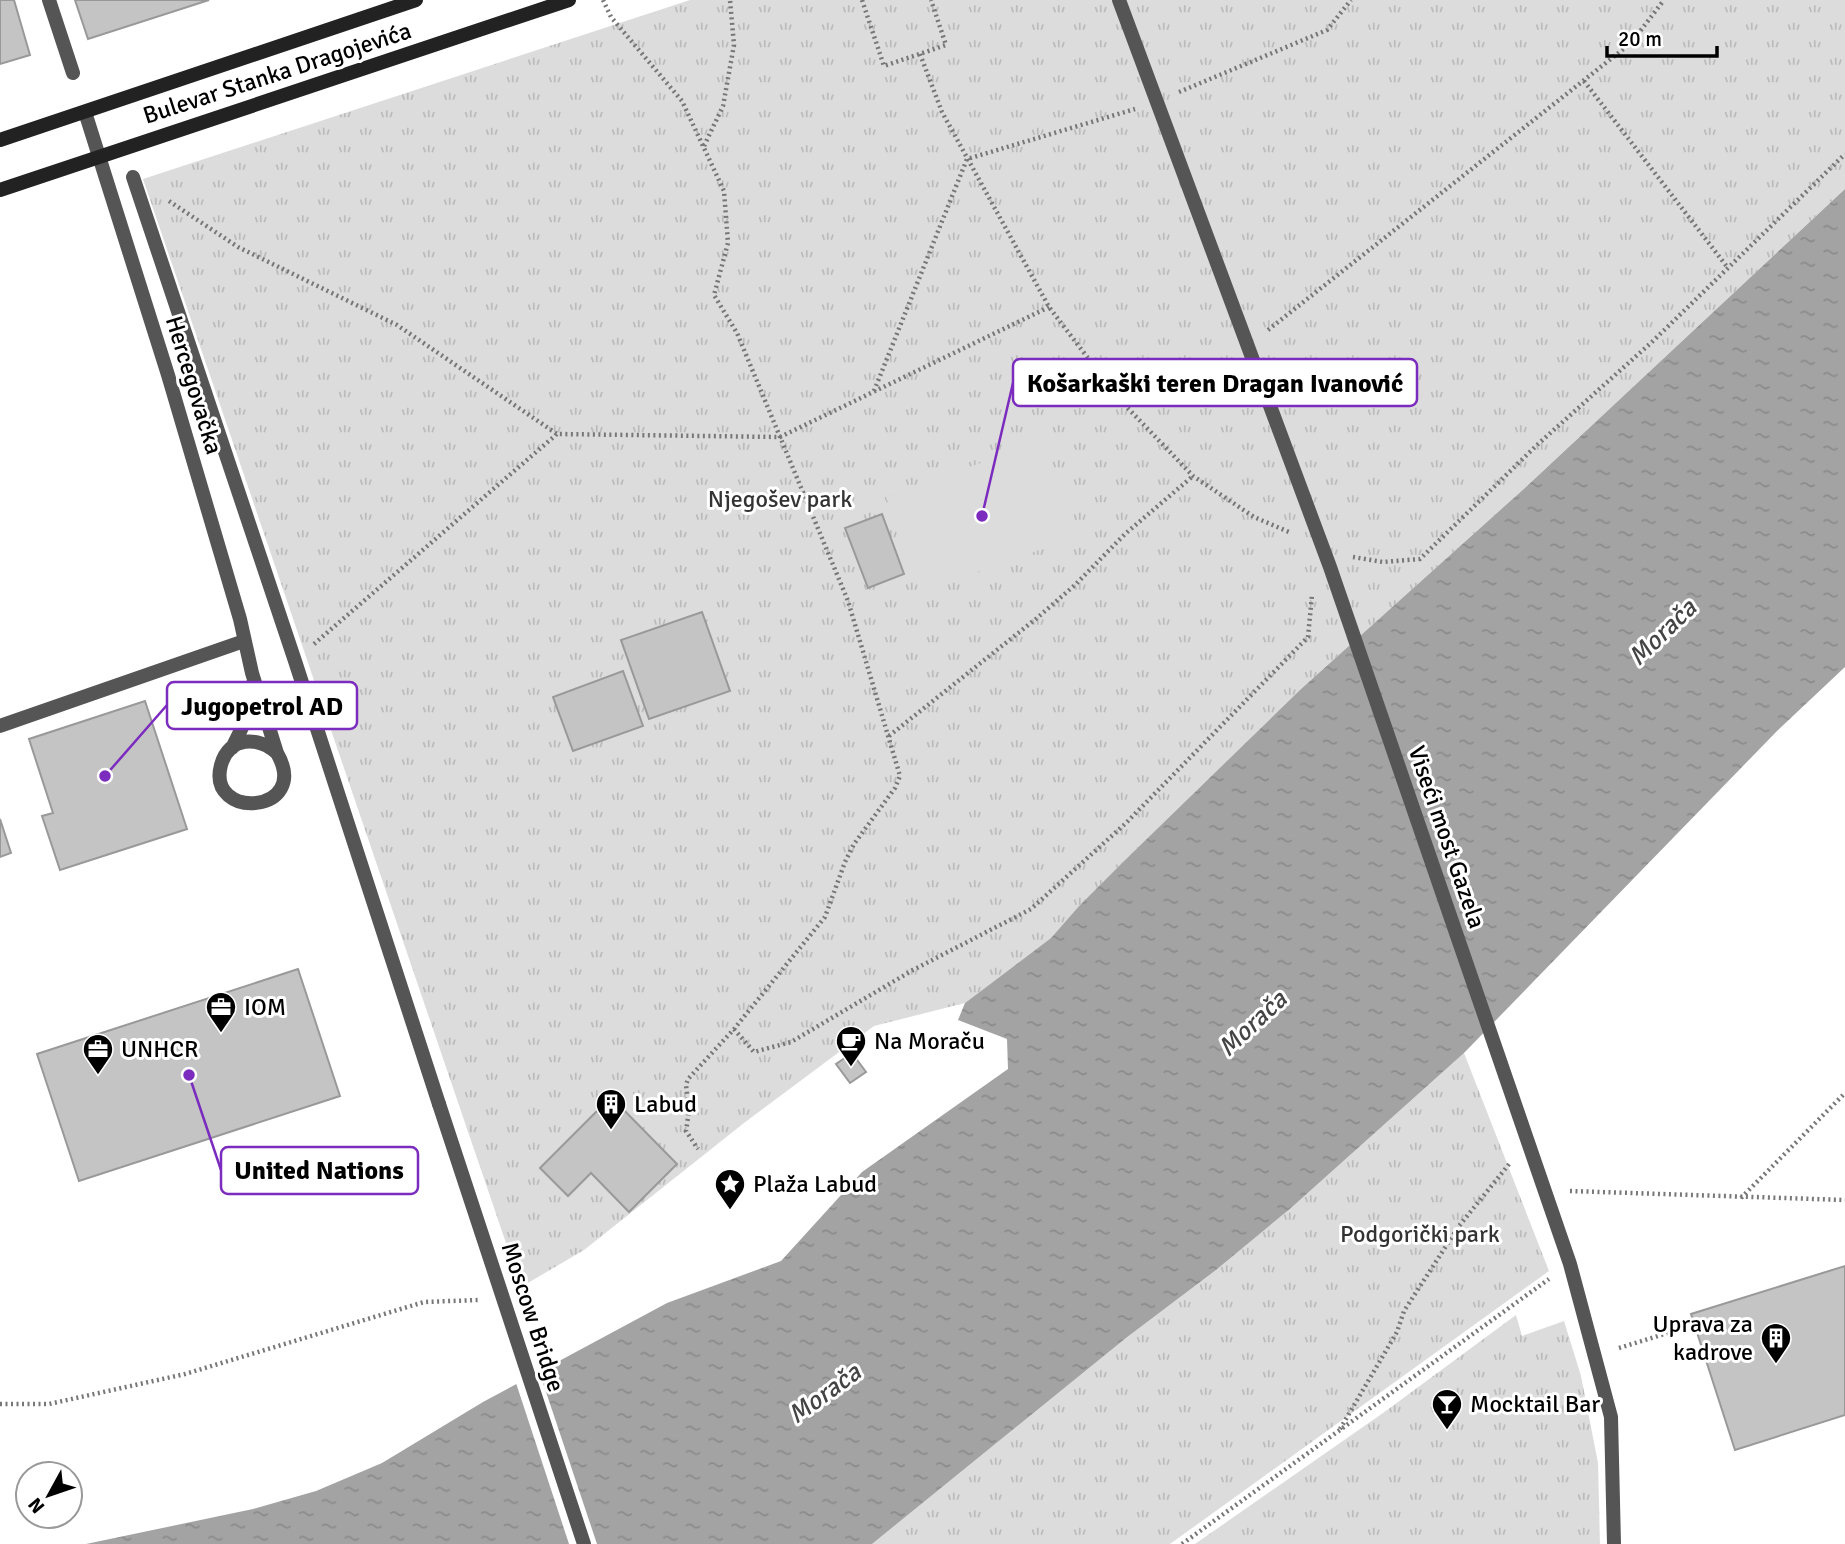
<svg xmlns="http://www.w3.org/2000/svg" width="1845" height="1544" font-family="Signika,sans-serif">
  <defs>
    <pattern id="park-tufts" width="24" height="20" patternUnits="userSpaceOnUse" patternTransform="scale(1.75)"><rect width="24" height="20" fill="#dcdcdc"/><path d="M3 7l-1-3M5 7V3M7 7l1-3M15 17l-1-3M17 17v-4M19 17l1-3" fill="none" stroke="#bbb"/></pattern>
    <pattern id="water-ripples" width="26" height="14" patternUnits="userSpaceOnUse" patternTransform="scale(1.75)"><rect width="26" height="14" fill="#a3a3a3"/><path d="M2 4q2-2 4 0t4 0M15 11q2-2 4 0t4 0" fill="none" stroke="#8b8b8b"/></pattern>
  </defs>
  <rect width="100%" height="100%" fill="#fff"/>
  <path fill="url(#park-tufts)" d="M690,0H1845V189L1527,486L1301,689L1124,861L1079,906L1051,938L965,1003L874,1026L744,1123L584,1250L521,1287L143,179Z
    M1464,1053L1549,1271L1170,1544H872L1126,1338L1216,1270L1291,1208Z
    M1516,1315L1522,1336L1564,1321L1581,1376L1598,1463L1600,1544H1195L1383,1413Z"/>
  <path fill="#dcdcdc" d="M1044,440L1079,536L920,592L886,497Z"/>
  <path fill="url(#water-ripples)" d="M1845,189V667L1777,731L1464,1053L1291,1208L1216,1270L1126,1338L872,1544H86L253,1509L316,1491L382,1463L483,1402L667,1303L781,1261L862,1172L1008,1069L1007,1039L958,1020L965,1003L1051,938L1079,906L1124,861L1301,689L1527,486Z"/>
  <path fill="#fff" d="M538,1368L597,1544H569L515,1380Z"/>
  <path fill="#c4c4c4" stroke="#999" stroke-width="2" d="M0,0H14L30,55L0,64Z
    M75,0H209L88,39Z
    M882,514L904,574L868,588L845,528Z
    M702,612L730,691L649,719L621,640Z
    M623,671L643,726L573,751L553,697Z
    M145,701L187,829L60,870L42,816L53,813L29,739Z
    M0,819L11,853L0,857Z
    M298,969L340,1096L79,1181L37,1054Z
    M852,1053L866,1072L850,1083L836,1064Z
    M611,1097L677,1164L629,1212L591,1173L568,1196L540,1168Z
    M1845,1266V1415L1735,1450L1691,1314Z"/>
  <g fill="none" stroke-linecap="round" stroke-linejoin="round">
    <path stroke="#777" stroke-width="4.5" stroke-dasharray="2 3.5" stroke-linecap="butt" d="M603,0L611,17L682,101L724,191L728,243L714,295L737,333L848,601L900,776L895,788L854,844L845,862L825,917L734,1029L688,1079L686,1085L689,1111L686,1131L698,1149
      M862,0L884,66L946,45L931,0
      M920,54L942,112L1049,307L1120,400L1193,476L1254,517L1289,532
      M1584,81L1728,268
      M1179,92L1327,30L1351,0
      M704,146L723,106L734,45L730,0
      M169,201L238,247L397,325L557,434L780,437L1049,307
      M1268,330L1631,43L1664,0
      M874,391L967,159L1135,109
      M1353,557L1383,562L1420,559L1537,445L1653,341L1845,154
      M314,644L557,434
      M889,736L1037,618L1075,585L1125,534L1193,476
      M734,1029L754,1052L791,1042L913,970L1031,909L1126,823L1308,637L1312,595
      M1570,1191L1845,1200
      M1741,1198L1845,1093
      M1619,1348L1684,1328
      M0,1404H49L185,1374L424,1302L479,1300
      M1340,1429L1397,1332L1404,1311L1459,1226L1510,1163
      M1182,1544L1549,1279"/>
    <path stroke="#555" stroke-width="14" d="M0,726L244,641"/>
    <path stroke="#555" stroke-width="14" d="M49,0L73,73
      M1119,0L1330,567L1570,1264L1611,1417L1614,1544
      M85,112L168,375L240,619L252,673L277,753C312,814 206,821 221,765C229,736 258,736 277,753
      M133,177L295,661L439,1104
      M232,748C242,728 253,708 252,685"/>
    <path stroke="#222" stroke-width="14" d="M0,140L416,0
      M0,190L569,0"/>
    <path stroke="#555" stroke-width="14" d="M439,1104L584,1544"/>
  </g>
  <defs>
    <g id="office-pin" transform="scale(1.575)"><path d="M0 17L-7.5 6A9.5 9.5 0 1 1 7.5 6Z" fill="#000" stroke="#fff"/><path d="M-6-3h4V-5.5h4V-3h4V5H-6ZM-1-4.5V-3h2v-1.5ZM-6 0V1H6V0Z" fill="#fff"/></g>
    <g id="cafe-pin" transform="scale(1.575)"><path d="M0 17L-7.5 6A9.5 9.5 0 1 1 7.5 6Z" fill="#000" stroke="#fff"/><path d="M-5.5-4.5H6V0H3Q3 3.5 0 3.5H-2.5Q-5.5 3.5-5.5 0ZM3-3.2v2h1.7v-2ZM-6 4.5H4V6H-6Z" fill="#fff"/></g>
    <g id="building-pin" transform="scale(1.575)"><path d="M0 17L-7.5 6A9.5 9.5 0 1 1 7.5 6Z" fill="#000" stroke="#fff"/><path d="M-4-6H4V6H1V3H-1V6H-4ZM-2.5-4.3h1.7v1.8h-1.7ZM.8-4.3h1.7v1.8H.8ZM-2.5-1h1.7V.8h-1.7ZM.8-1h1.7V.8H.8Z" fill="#fff"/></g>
    <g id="sight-pin" transform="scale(1.575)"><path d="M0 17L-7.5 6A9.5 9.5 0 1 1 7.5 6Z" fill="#000" stroke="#fff"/><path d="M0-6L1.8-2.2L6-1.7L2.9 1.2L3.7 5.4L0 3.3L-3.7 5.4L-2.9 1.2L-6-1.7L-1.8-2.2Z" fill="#fff"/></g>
    <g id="bar-pin" transform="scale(1.575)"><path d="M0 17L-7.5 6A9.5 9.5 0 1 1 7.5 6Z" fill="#000" stroke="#fff"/><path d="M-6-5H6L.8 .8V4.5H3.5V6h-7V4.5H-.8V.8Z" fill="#fff"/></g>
  </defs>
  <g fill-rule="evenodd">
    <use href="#office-pin" x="221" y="1007"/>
    <use href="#cafe-pin" x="851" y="1041"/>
    <use href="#office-pin" x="98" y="1049"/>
    <use href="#building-pin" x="611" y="1104"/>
    <use href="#sight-pin" x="730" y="1184"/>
    <use href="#building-pin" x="1776" y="1338"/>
    <use href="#bar-pin" x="1447" y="1404"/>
  </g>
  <g text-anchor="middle" stroke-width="6" stroke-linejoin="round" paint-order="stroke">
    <g font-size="24" fill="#000" stroke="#fff">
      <text transform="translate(277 73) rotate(-18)" y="8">Bulevar Stanka Dragojevića</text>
      <text transform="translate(194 385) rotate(73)" y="8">Hercegovačka</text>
      <text transform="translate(1447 837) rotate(71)" y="8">Viseći most Gazela</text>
      <text transform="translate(533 1317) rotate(72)" y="8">Moscow Bridge</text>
    </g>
    <g font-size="24" fill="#333" stroke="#fff">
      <text x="780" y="507">Njegošev park</text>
      <text x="1420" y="1242">Podgorički park</text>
    </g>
    <g font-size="24" fill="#000" stroke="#fff" text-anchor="start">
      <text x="244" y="1015">IOM</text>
      <text x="874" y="1049">Na Moraču</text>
      <text x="121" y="1057">UNHCR</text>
      <text x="634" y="1112">Labud</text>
      <text x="753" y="1192">Plaža Labud</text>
      <text x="1753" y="1332" text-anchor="end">Uprava za<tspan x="1753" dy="28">kadrove</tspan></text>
      <text x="1470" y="1412">Mocktail Bar</text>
    </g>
    <g font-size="26" font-style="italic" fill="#444" stroke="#fff">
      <text transform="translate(1662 632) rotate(-44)" y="9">Morača</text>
      <text transform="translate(1252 1023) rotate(-43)" y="9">Morača</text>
      <text transform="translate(824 1393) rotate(-36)" y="9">Morača</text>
    </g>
  </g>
  <path fill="none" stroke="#7b2cbf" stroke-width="2.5" d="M982 516L1013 383M105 776L167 705M189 1075L221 1170"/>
  <g fill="#7b2cbf" stroke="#fff" stroke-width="2.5">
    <circle cx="982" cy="516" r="7"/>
    <circle cx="105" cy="776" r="7"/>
    <circle cx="189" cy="1075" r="7"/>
  </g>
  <g fill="#fff" stroke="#7b2cbf" stroke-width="2.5">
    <rect x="1013" y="359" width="404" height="47" rx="7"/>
    <rect x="167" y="682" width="190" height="47" rx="7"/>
    <rect x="221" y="1147" width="197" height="47" rx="7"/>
  </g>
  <g font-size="26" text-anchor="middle" font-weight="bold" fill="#000">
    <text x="1215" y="392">Košarkaški teren Dragan Ivanović</text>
    <text x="262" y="715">Jugopetrol AD</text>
    <text x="319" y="1179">United Nations</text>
  </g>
  <g transform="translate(49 1495) rotate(230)"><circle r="33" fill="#ffffff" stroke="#999999" stroke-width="2"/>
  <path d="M0-5L12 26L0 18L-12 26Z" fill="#000000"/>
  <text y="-10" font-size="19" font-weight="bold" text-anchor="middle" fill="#000000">N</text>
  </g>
  <path d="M1607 46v10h110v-10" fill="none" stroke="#000000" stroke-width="3.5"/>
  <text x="1618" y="46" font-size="21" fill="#000000" stroke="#ffffff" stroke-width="5" paint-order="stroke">20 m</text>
</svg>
